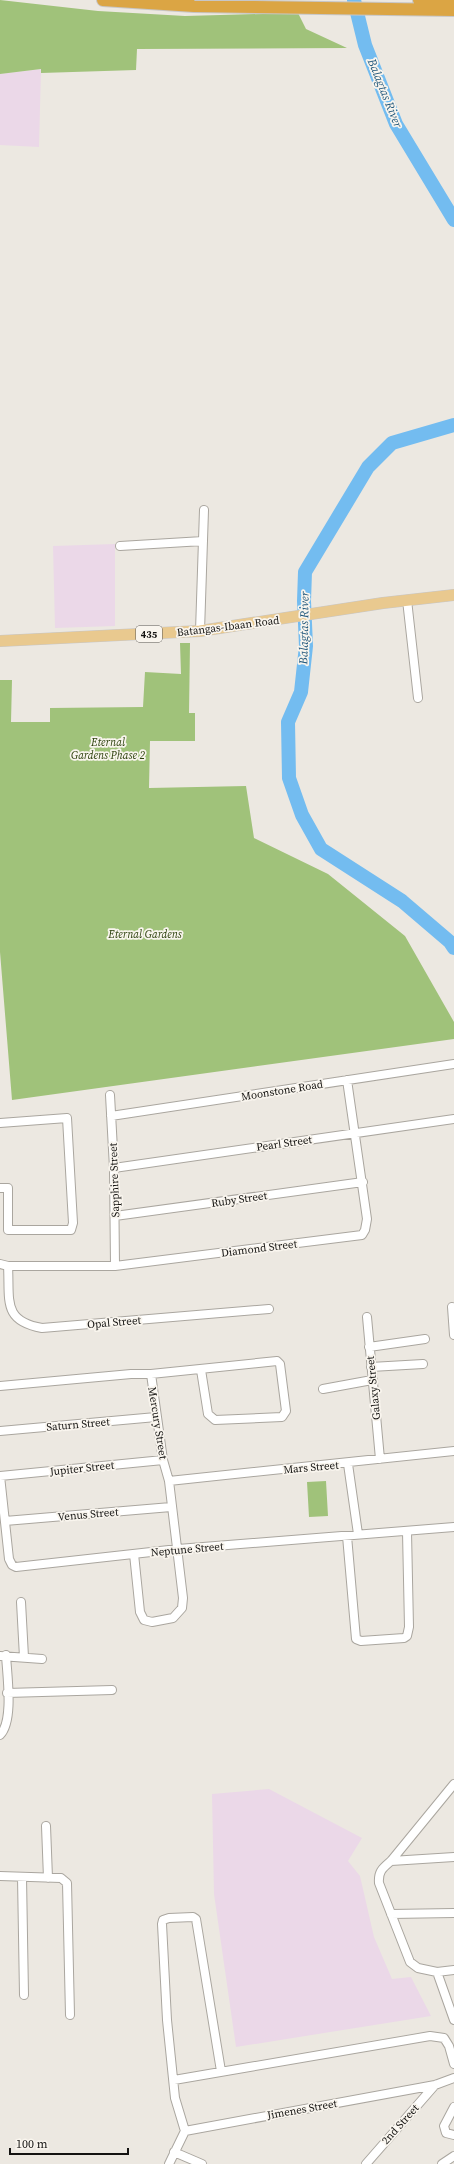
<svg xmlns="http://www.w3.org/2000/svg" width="454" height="2164" font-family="'Source Serif 4',serif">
  <rect width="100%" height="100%" fill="#ece8e1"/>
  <path fill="#ebd8e8" d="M41,69L39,147L0,145V74Z
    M115,544V626L55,628L53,546Z
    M269,1789L362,1838L348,1861L360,1876L374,1937L392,1979L411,1977L431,2016L236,2047L214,1894L212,1794Z"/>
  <path fill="#a0c27a" d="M0,0L98,11L185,16L298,13L306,29L347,48L137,49L136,70L41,73V69L0,74Z
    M180,643H190L189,713H195V741H150L149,788L246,786L254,838L328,874L405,936L454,1022V1039L12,1100L0,952V680H12L11,722H50V708L143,707L145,672L181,674Z
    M326,1481L328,1516L309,1517L307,1482Z"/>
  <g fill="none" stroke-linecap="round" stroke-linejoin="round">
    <path stroke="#73bcf0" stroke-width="14" d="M354,0L365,45L396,124L454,220
      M454,425L392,443L368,467L305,572L304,601L306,646L301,692L288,722L289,778L302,815L321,849L402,901L450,942L454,948"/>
    <g stroke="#aaa69f" stroke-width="10">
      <path id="minor" d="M120,546L203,541
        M407,600L418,698
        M200,631L204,510
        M110,1095L114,1168L115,1266
        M111,1116L454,1064
        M0,1123L67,1118L73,1223L71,1230H8V1188H0
        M114,1168L454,1119
        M115,1216L363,1182
        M0,1264L8,1266H115L362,1235L365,1230L367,1219L347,1080
        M8,1266C10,1300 2,1321 42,1328L269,1309
        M452,1307L454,1335
        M367,1317L380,1459
        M369,1347L425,1339
        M371,1367L423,1364
        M151,1374L277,1361L280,1364L286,1411L282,1417L215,1420L208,1414L201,1370
        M0,1386L131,1374H151L163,1460L169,1481L183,1598L182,1608L173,1618L152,1622L144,1620L140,1612L134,1554
        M323,1389L372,1380
        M0,1431L156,1417
        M348,1464L358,1534
        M0,1476L9,1559L12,1565L16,1567L178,1549L454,1527
        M0,1476L163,1460
        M169,1481L454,1451
        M5,1521L171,1507
        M347,1536L356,1639L361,1641L404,1638L407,1636L409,1627L407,1532
        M21,1602L24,1657
        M0,1656L42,1659
        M7,1693L112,1690
        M0,1735C14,1721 7,1675 6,1655
        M454,1784L391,1861C383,1868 378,1871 379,1883L410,1962L418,1968L437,1972L454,2020
        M46,1826L48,1878
        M391,1861L454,1857
        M0,1876L61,1878L67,1883L70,2015
        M22,1877L24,1995
        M391,1914L454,1913
        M437,1972L454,1970
        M174,2080L430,2036L444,2038L449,2046L454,2064
        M454,2107L444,2126L446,2133L454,2135
        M185,2131L175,2098L167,2020L162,1924L163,1920L169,1918L193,1917L196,1919L221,2071
        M174,2152L202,2164
        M169,2164L185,2131L435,2085L454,2078
        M366,2164L435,2085
        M442,2164L454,2156"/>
    </g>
    <g stroke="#c7c6c6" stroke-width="12">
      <path id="major" d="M0,641L200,631L383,603L454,595"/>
    </g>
    <g stroke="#c7c6c6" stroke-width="14">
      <path id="highway" d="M103,0L194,6L454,10
        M419,0L454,1"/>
    </g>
    <use href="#minor" stroke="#fff" stroke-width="8"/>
    <use href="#major" stroke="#e9c98f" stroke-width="11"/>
    <use href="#highway" stroke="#dba544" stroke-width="12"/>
  </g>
  <g text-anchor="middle" stroke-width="3.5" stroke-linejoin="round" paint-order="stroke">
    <rect fill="#f9f5ee" stroke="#595753" stroke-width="1" x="136" y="626" width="26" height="16" rx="3"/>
    <g font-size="10" font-weight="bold" fill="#141311">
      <text x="149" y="638">435</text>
    </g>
    <g font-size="11" fill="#141311" stroke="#f9f5ee">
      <text transform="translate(228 626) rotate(-7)" y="4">Batangas-Ibaan Road</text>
      <text transform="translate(282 1090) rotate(-9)" y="4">Moonstone Road</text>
      <text transform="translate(284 1143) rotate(-8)" y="4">Pearl Street</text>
      <text transform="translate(114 1180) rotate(-92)" y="4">Sapphire Street</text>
      <text transform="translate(239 1199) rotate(-8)" y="4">Ruby Street</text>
      <text transform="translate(259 1248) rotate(-7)" y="4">Diamond Street</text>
      <text transform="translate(114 1322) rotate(-5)" y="4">Opal Street</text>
      <text transform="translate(373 1388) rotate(-96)" y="4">Galaxy Street</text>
      <text transform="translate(158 1423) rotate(81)" y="4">Mercury Street</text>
      <text transform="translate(78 1424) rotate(-5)" y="4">Saturn Street</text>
      <text transform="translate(311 1467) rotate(-5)" y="4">Mars Street</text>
      <text transform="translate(82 1468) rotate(-6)" y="4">Jupiter Street</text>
      <text transform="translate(88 1514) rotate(-5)" y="4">Venus Street</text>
      <text transform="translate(187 1549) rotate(-5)" y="4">Neptune Street</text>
      <text transform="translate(302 2109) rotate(-10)" y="4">Jimenes Street</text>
      <text transform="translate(400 2124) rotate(-48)" y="4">2nd Street</text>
    </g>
    <g font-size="11" font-style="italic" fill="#2b400b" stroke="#f9f5ee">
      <text x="108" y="746">Eternal<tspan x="108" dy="13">Gardens Phase 2</tspan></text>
      <text x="145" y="938">Eternal Gardens</text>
    </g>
    <g font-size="12" font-style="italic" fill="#255a7d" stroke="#f9f5ee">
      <text transform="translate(385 93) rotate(68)" y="4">Balagtas River</text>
      <text transform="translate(304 628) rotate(-89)" y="4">Balagtas River</text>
    </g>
  </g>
  <path d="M10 2148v6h118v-6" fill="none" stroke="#141311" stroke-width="2"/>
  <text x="16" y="2148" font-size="12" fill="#141311" stroke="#f9f5ee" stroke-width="3" paint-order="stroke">100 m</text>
</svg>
